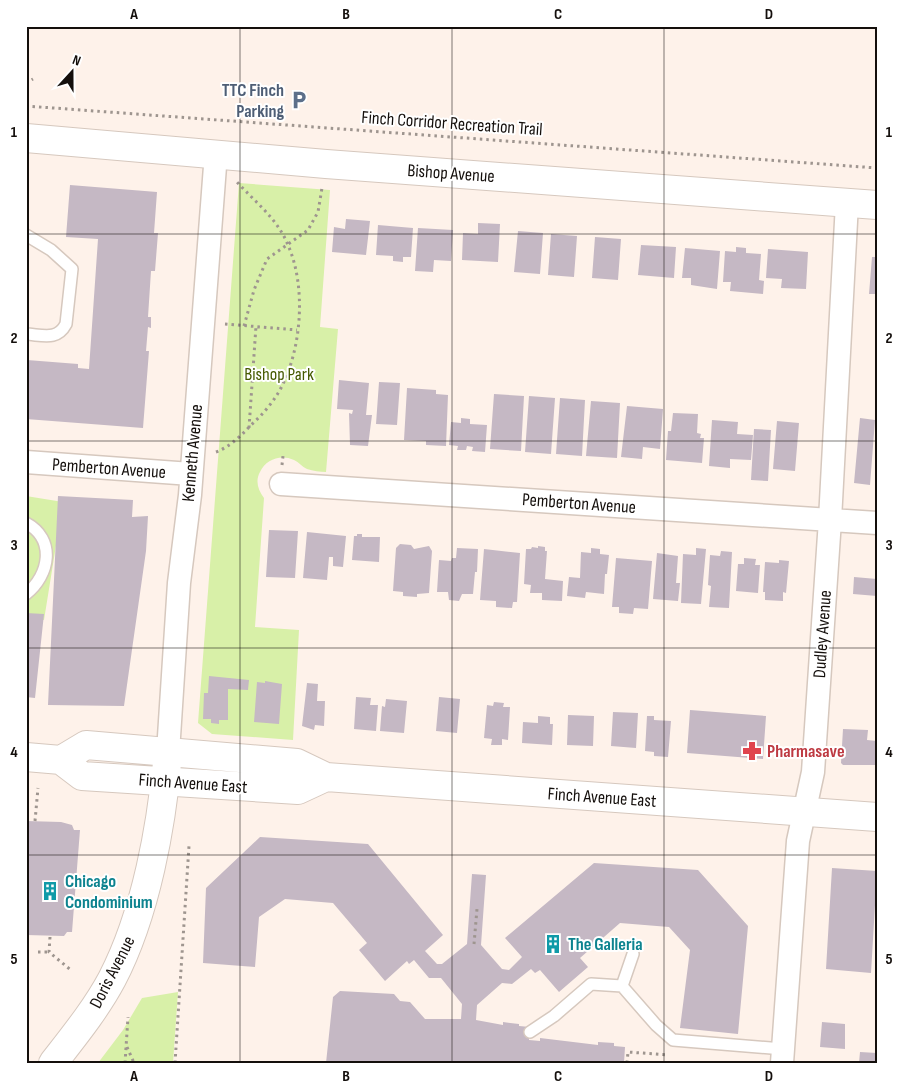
<svg xmlns="http://www.w3.org/2000/svg" width="903" height="1089" font-family="'Sofia Sans Condensed',sans-serif">
  <rect width="100%" height="100%" fill="#fef2ea"/>
  <path fill="#d8f0a8" d="M239,183L330,190L320,327L338,329L326,472C320,472 313,471 307,469C302,467 299,462 294,460C281,454 266,459 260,472C255,481 258,490 264,498L255,627L299,630L293,740L212,734L198,723Z
    M26,496L63,502L44,620L26,618Z
    M178,992L173,1063H98L123,1030L142,998Z"/>
  <path fill="#c5b8c4" d="M70,185L157,192L154,233H158L155,271H151L148,317H151V328L148,327L146,351H149L143,428L26,419L27,360L78,364V368L89,369L98,239L66,237Z
    M346,219L370,221L366,255L332,252L334,227L345,229Z
    M478,223L500,224L498,262L462,260L463,233L478,234Z
    M378,225L413,228L411,257H403V262L393,261V256L376,255Z
    M418,228L453,230L451,261L434,260L433,272L415,271Z
    M518,231L543,233L540,274L514,272Z
    M551,234L577,236L574,277L548,275Z
    M595,237L621,239L618,280L592,278Z
    M641,245L676,247L674,278L638,275Z
    M736,247L746,248V253L761,254L759,280L764,281L763,294L730,291L731,282H723L725,251L736,252Z
    M685,248L720,251L717,289L691,285V278H682Z
    M768,249L808,252L806,289L781,288L782,279L766,278Z
    M872,257H877V294H869Z
    M339,380L369,383L366,415H372L368,446L350,445L349,413L352,414L353,410L337,409Z
    M379,382L400,383L397,425L376,424Z
    M407,388L436,390V394L448,395L446,446L426,445V441L404,440Z
    M494,394L524,396L521,451L490,449Z
    M529,396L555,398L551,454L525,452Z
    M560,398L585,400L582,456L556,454Z
    M591,401L620,403L617,458L586,456Z
    M627,406L663,409L660,449L643,447L642,459L621,457Z
    M673,413L698,414L697,433L701,434L700,438H704L702,463L666,460L668,431H671Z
    M461,418L470,419V424L487,425L485,452L472,451L473,447L467,446L466,450H457L458,446L449,445L451,422L461,423Z
    M860,418L875,420L870,485L854,483Z
    M712,420L738,422L737,434L753,435L751,460L730,459V468L709,466Z
    M777,421L799,423L795,471L773,469Z
    M754,429L771,430L768,481L751,480Z
    M58,496L133,500L132,517L148,516L146,551L124,706L48,705Z
    M269,530L298,531L295,578L266,577Z
    M307,532L346,536L343,567L333,566V557H329L327,580L303,578Z
    M357,534H362V537H380L379,562L352,560L354,536H357Z
    M400,544L411,545L414,549L429,546L432,551L429,593L417,594V597L403,596V592L393,591L396,548Z
    M538,546L545,547V551H547L545,579L563,581L562,601L542,600V593H530L531,585L524,584L526,549H531L532,547L538,548Z
    M457,548L478,549L477,572H475L473,594H462L459,601L449,600L448,592H437L439,560L451,561L452,558H456Z
    M591,548L600,549V554L609,555L607,574H605L604,594L586,592L585,598L567,596L569,577L580,578L581,552L591,553Z
    M696,548L706,549L701,604L681,603L683,554L696,555Z
    M484,549L520,553L517,602H513L512,608L496,607V601L480,600Z
    M721,551L732,552L729,608L709,607L711,586L708,585L710,555L720,556Z
    M657,553L678,556L676,583H680L678,601L653,599Z
    M616,558L652,561L648,609L634,608L633,614L619,613V607H612Z
    M744,558L756,559L755,565H760L758,593L736,591L738,564H744Z
    M779,560L789,561L786,593L783,592V601L765,600V592H763L765,562L779,563Z
    M854,577L877,579V596L853,594Z
    M26,613L44,614L35,698L26,697Z
    M209,676L249,680L248,690L228,689V720H219V724L211,723V719H203L204,693H208Z
    M265,681L282,684L279,724L254,722L257,682L265,683Z
    M307,683L318,684L317,701H325L324,726L315,725L314,730L302,726Z
    M356,697L371,698L370,705H378L376,731L354,729Z
    M439,697L460,699L457,733L436,731Z
    M386,699L407,701L404,733L380,731L382,706L385,707Z
    M494,702L504,703L503,707H510L508,740L502,739V745H491L492,739L484,738L487,705L493,706Z
    M690,710L766,716L763,759L687,753Z
    M613,712L638,713L636,748L611,746Z
    M568,715L594,716L593,746L567,745Z
    M538,716L550,717V724H553L552,745L522,743L523,722L538,723Z
    M647,716H654V720L671,721L668,757L654,756V752L645,751Z
    M843,729L868,730L867,740L877,741L875,765H843L841,763Z
    M26,821L61,822L72,825L74,830H80L72,932H67L64,936L26,935Z
    M260,837L368,844L443,935L425,951L437,964H442L467,944L472,874L486,875L481,945L502,969L509,970L522,957L505,938L594,863L698,870L748,926L738,1034L680,1028L690,950L669,927L620,923L580,958L588,967L559,992L540,970L535,973L531,969L512,984L502,983L477,1005L476,1020L503,1025V1022L519,1024V1026L530,1027L529,1040L540,1041V1038L598,1045V1042L614,1043V1046L625,1047L624,1063H326L333,997L340,991L394,994L400,1001L410,1002L425,1019H461L462,1004L441,978H429L414,960L409,964L407,961L385,981L359,950L367,943L333,903L285,899L259,917L255,967L203,963L206,888Z
    M832,868L877,871L871,973L826,969Z
    M822,1022L845,1024V1049L820,1047Z
    M860,1052L877,1053V1063H859Z"/>
  <g fill="none" stroke-linecap="round" stroke-linejoin="round">
    <g stroke="#d6c8be" stroke-width="14">
      <path id="service" d="M26,235L51,250L72,269L66,324C57,341 43,335 26,334
        M26,523C56,539 50,575 26,594
        M622,986L633,954
        M530,1032L554,1016L591,984L622,986L656,1025L673,1040L783,1049"/>
    </g>
    <g stroke="#d6c8be" stroke-width="25">
      <path id="minor" d="M26,462L191,474
        M281,484L877,523
        M168,752L179,583L190,495L216,153
        M782,1063L798,841L813,772L830,520L847,203"/>
    </g>
    <g stroke="#d6c8be" stroke-width="30">
      <path id="tertiary" d="M26,138L326,164L877,205
        M53,1063C74,1036 96,1009 112,979C146,914 162,824 168,752"/>
    </g>
    <g stroke="#d6c8be" stroke-width="30">
      <path id="secondary" d="M26,757L61,760L82,776L298,790L326,777
        M61,760L86,745L297,763L326,777L877,817"/>
    </g>
    <path stroke="#9e958f" stroke-width="3" stroke-dasharray="2.5 4" stroke-linecap="butt" d="M26,83L33,79
      M26,106L877,168
      M225,324L297,330
      M244,326L254,290L267,259L308,230L318,212L322,188
      M249,428L256,326
      M216,452C229,447 240,437 249,427C262,415 274,402 282,386C302,346 306,286 288,245C277,218 255,202 236,181
      M282,465L283,456
      M35,821L38,788
      M50,937L49,952L72,971
      M474,944L477,909
      M38,952H49
      M127,1047L134,1063
      M125,1063L128,1017
      M175,1063L189,846
      M627,1063L628,1052L668,1055"/>
    <use href="#service" stroke="#fff" stroke-width="11"/>
    <use href="#minor" stroke="#fff" stroke-width="22"/>
    <use href="#tertiary" stroke="#fff" stroke-width="28"/>
    <use href="#secondary" stroke="#fff" stroke-width="28"/>
  </g>
  <path fill="none" stroke="#140f0c" stroke-width="1" stroke-opacity="0.55" d="M240,26V1063M452,26V1063M664,26V1063M26,234H877M26,441H877M26,648H877M26,855H877"/>
  <defs>
    <g id="parking-bare" transform="scale(1.5)"><path d="M-3.5-5.5H1a3.5 3.5 0 0 1 0 7H-1V5.5H-3.5ZM-1-3.4V-.6H.8a1.4 1.4 0 0 0 0-2.8Z" fill="#5c6f8a" stroke="#fff" stroke-width="2.5" paint-order="stroke"/></g>
    <g id="pharmacy-bare" transform="scale(1.5)"><path d="M-2-6h4v4h4v4h-4v4h-4v-4h-4v-4h4Z" fill="#e0444e" stroke="#fff" stroke-width="2.5" paint-order="stroke"/></g>
    <g id="building-bare" transform="scale(1.5)"><path d="M-4-6H4V6H1V3H-1V6H-4ZM-2.5-4.3h1.7v1.8h-1.7ZM.8-4.3h1.7v1.8H.8ZM-2.5-1h1.7V.8h-1.7ZM.8-1h1.7V.8H.8Z" fill="#0f9aa8" stroke="#fff" stroke-width="2.5" paint-order="stroke"/></g>
  </defs>
  <g fill-rule="evenodd">
    <use href="#parking-bare" x="299" y="100"/>
    <use href="#pharmacy-bare" x="752" y="751"/>
    <use href="#building-bare" x="50" y="891"/>
    <use href="#building-bare" x="553" y="944"/>
  </g>
  <g text-anchor="middle" stroke-width="4" stroke-linejoin="round" paint-order="stroke">
    <g font-size="18" font-weight="bold" fill="#4e5e75" stroke="#fff" text-anchor="end">
      <text x="284" y="96">TTC Finch<tspan x="284" dy="21">Parking</tspan></text>
    </g>
    <g font-size="18" fill="#140f0c" stroke="#fff">
      <text transform="translate(452 123) rotate(4)" y="6">Finch Corridor Recreation Trail</text>
      <text transform="translate(451 173) rotate(4)" y="6">Bishop Avenue</text>
      <text transform="translate(192 453) rotate(-85)" y="6">Kenneth Avenue</text>
      <text transform="translate(109 468) rotate(4)" y="6">Pemberton Avenue</text>
      <text transform="translate(579 503) rotate(4)" y="6">Pemberton Avenue</text>
      <text transform="translate(822 634) rotate(-86)" y="6">Dudley Avenue</text>
      <text transform="translate(193 783) rotate(4)" y="6">Finch Avenue East</text>
      <text transform="translate(602 797) rotate(4)" y="6">Finch Avenue East</text>
      <text transform="translate(112 972) rotate(-63)" y="6">Doris Avenue</text>
    </g>
    <g font-size="18" fill="#455900" stroke="#fff">
      <text x="279" y="380">Bishop Park</text>
    </g>
    <g font-size="18" font-weight="bold" fill="#be3a42" stroke="#fff" text-anchor="start">
      <text x="767" y="757">Pharmasave</text>
    </g>
    <g font-size="18" font-weight="bold" fill="#0d838f" stroke="#fff" text-anchor="start">
      <text x="65" y="887">Chicago<tspan x="65" dy="21">Condominium</tspan></text>
      <text x="568" y="950">The Galleria</text>
    </g>
  </g>
  <rect width="903" height="1089" fill="none" stroke="#ffffff" stroke-width="55"/>
  <g transform="translate(72 72) rotate(21)" stroke="#ffffff" stroke-width="4" paint-order="stroke">
  <path d="M0-4L9 19L0 12L-9 19Z" fill="#140f0c"/>
  <text y="-8" font-size="14" font-weight="bold" text-anchor="middle" fill="#140f0c">N</text>
  </g>
  <rect x="28" y="28" width="848" height="1034" fill="none" stroke="#140f0c" stroke-width="2"/>
  <g font-size="16" text-anchor="middle" font-weight="bold" fill="#140f0c">
    <text x="134" y="19">A</text>
    <text x="346" y="19">B</text>
    <text x="558" y="19">C</text>
    <text x="769" y="19">D</text>
    <text x="14" y="137">1</text>
    <text x="889" y="137">1</text>
    <text x="14" y="343">2</text>
    <text x="889" y="343">2</text>
    <text x="14" y="550">3</text>
    <text x="889" y="550">3</text>
    <text x="14" y="757">4</text>
    <text x="889" y="757">4</text>
    <text x="14" y="964">5</text>
    <text x="889" y="964">5</text>
    <text x="134" y="1081">A</text>
    <text x="346" y="1081">B</text>
    <text x="558" y="1081">C</text>
    <text x="769" y="1081">D</text>
  </g>
</svg>
